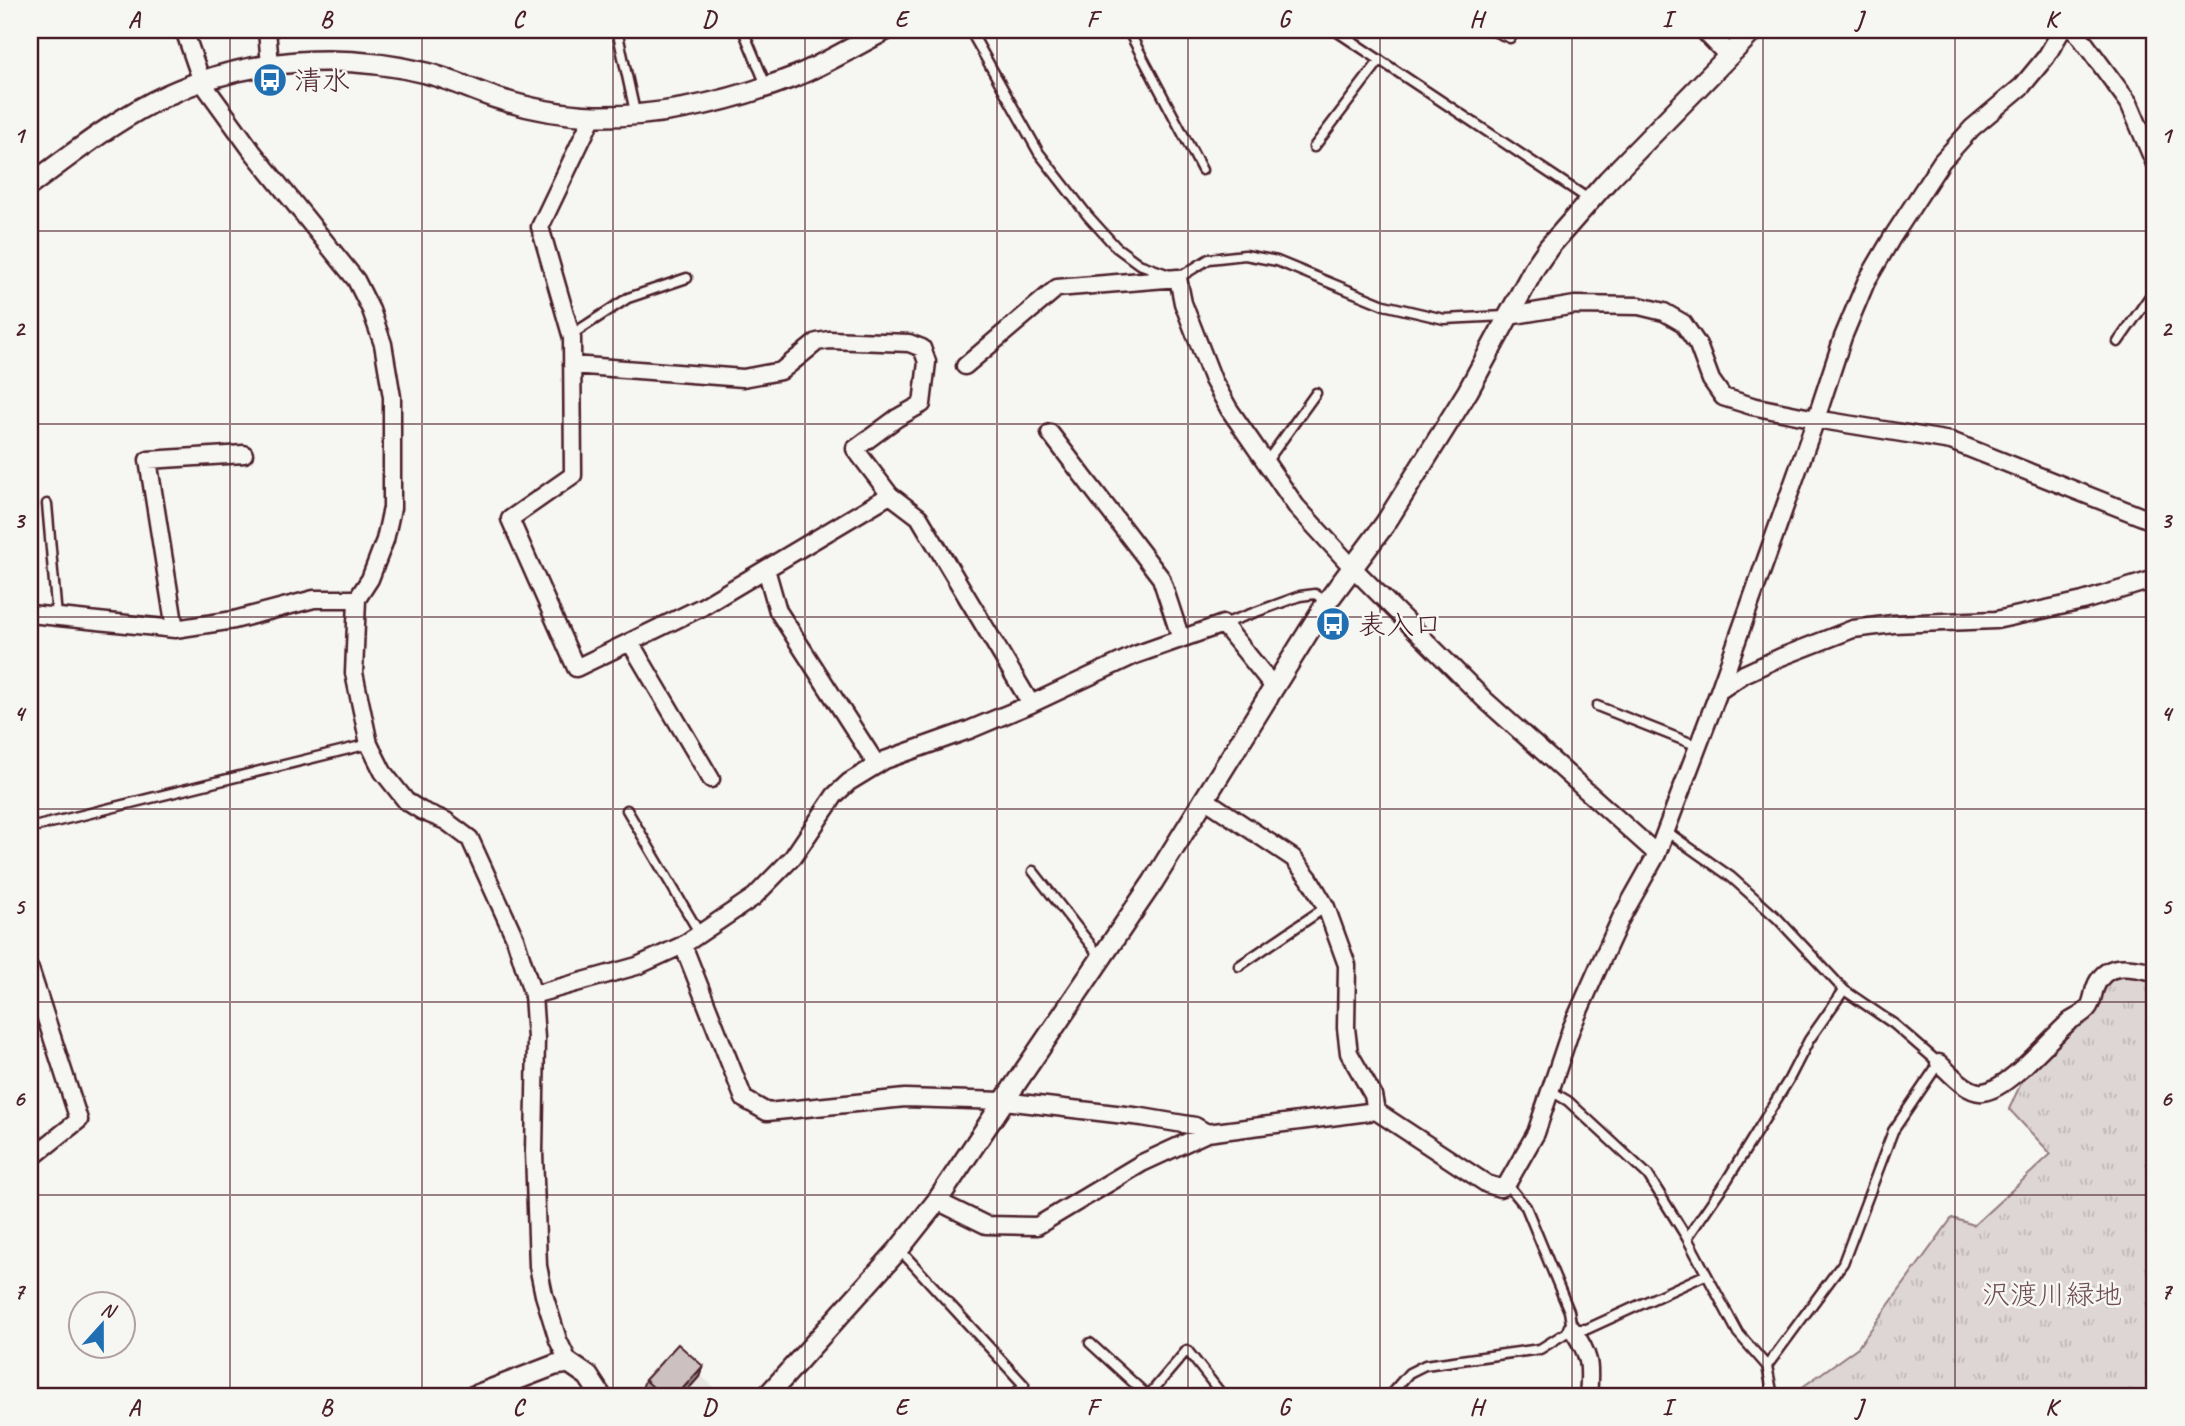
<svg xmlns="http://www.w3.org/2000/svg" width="2185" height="1426" font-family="Caveat,'Klee One',sans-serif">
  <defs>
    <pattern id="park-tufts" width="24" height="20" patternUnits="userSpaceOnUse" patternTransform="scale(1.75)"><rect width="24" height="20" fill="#ddd6d5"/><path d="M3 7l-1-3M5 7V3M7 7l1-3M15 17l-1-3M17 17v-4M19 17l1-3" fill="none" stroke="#bfb7b7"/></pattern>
  </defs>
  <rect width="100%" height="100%" fill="#f6f6f2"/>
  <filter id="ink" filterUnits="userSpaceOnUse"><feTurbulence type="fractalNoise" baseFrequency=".0143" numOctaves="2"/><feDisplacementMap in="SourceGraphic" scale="14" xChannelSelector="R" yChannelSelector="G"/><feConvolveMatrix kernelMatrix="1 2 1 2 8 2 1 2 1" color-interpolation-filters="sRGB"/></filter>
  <g filter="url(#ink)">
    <path fill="#e9e6e3" d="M675,1351L723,1396H635Z"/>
    <path fill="url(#park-tufts)" stroke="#947a80" stroke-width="2" d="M2127,969L2155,976V1396H1790L1858,1347L1952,1218L1974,1225L2051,1154L2009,1109L2022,1081L2094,1010L2110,980Z"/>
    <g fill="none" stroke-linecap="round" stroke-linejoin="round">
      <g stroke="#4a1f2b" stroke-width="13">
        <path id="service" d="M617,30L635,112
          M743,30L766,85
          M970,30L1039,153L1088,216L1116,247L1139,264L1178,278L1209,259L1245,255L1277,261L1384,305L1444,319L1505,316
          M1128,30L1202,170
          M1491,30L1510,38L1518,30
          M1339,33L1590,200
          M1314,147L1380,60
          M571,335L628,298L687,278
          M2118,342L2155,289
          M1267,461L1316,393
          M47,504L57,617
          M1223,624L1300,596L1315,594L1327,602
          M1597,706L1698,746
          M627,810L700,934
          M30,828L369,744
          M1666,831L1731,877L1778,919L1844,990L1894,1024L1939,1063L1893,1131L1843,1263L1767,1366
          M1033,871L1101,958
          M1239,966L1326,907
          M1551,1091L1568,1101L1648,1175L1687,1238L1738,1333L1767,1366L1773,1396
          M1687,1238L1727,1180L1788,1081L1809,1040L1844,990
          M899,1249L1024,1385L1013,1396
          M1572,1329H1587L1705,1275
          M1090,1343L1148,1396
          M1148,1396L1187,1350L1223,1396
          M1389,1396L1409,1373L1425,1365L1540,1349L1572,1329L1569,1311L1526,1207L1507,1184"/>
      </g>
      <g stroke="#4a1f2b" stroke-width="21">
        <path id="minor" d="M184,30L202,82L252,151L356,280L371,310L383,344L392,397V508L385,540L370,579L357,599L354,673L369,744L383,772L406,801L422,811L446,821L470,839L515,938L533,995L536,1038L534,1152L538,1266L544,1295L558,1340L569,1363
          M267,30L270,65
          M2075,30L2129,103L2155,164
          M593,116L540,227L572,338L573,475L510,519L576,668L702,607L890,495L919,517L1031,704
          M1509,316L1575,305L1639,306L1664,312L1683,323L1698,345L1711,380L1723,397L1752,406L1816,419L1951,441L2155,522
          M572,365L743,378L781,371L817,342L829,340L909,343L922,348L927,362L922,404L897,418L855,449L890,495
          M965,366L1057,288L1178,278L1183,303L1213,380L1229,409L1296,506L1352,567L1484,699L1657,854
          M1050,433L1161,578L1181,639
          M766,569L778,611L877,765
          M30,614L175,629L234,620L314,599H357
          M175,629L148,460L244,454
          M630,642L711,779
          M1719,691L1744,674L1781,657L1853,629L1893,624L1996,620L2083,601L2155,579
          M1206,800L1293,858L1309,878L1326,907L1347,965L1346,1028L1349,1053L1373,1095L1376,1111
          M683,945L744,1099L767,1112L905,1098L1004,1101L1142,1117L1195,1126L1207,1133L1376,1111L1487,1184L1500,1188L1507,1184L1536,1133L1571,1029L1599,966L1621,918L1657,854L1719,691L1816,419L1843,337L1866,282L1893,236L1942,161L1972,128L2022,86L2046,57L2062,30
          M30,969L79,1120L30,1159
          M533,995L637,966L683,945L754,897L793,857L835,795L849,782L885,760L969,730L1031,704L1135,655L1223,624L1274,687
          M1939,1063C1949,1072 1967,1094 1983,1092C2009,1089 2050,1038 2070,1021C2076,1017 2084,1014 2088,1008C2092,1004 2093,994 2095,988C2105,960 2132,967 2155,972
          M937,1201L986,1225L1037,1226L1142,1163L1207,1133
          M1572,1329C1590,1355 1591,1364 1588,1396"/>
      </g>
      <g stroke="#4a1f2b" stroke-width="24">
        <path id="tertiary" d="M1705,30L1729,55
          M30,185C74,153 117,118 167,95C247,58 341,52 426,73C450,79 472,90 496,98C527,108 562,115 595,116C664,117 732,101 796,76C827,63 856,45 886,30
          M474,1396L555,1365L569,1363L588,1376L601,1396
          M767,1396L899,1249L937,1201L1004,1101L1153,882L1327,602L1385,524L1468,391L1535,267L1549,247L1608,180L1754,30"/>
      </g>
      <use href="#service" stroke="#f6f6f2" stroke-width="8"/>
      <use href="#minor" stroke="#f6f6f2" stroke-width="16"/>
      <use href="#tertiary" stroke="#f6f6f2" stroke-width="19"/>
    </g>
    <path fill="#afa6a5" stroke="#4a1f2b" stroke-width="2" d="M703,1366L699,1377L682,1396H646L641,1391L645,1380Z"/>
    <path fill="#8f8786" stroke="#4a1f2b" stroke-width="2" d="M703,1366L699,1377L682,1396H676Z"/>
    <path fill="#ccc1c0" stroke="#4a1f2b" stroke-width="2" d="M678,1344L703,1366L676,1396H663L645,1380Z"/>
  </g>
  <path fill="none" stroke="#4a1f2b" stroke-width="2" stroke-opacity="0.55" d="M230,30V1396M422,30V1396M613,30V1396M805,30V1396M997,30V1396M1188,30V1396M1380,30V1396M1572,30V1396M1763,30V1396M1955,30V1396M30,231H2155M30,424H2155M30,617H2155M30,809H2155M30,1002H2155M30,1195H2155"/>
  <defs>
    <g id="bus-disc" transform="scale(1.75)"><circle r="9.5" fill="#1f6fb2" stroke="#f6f6f2"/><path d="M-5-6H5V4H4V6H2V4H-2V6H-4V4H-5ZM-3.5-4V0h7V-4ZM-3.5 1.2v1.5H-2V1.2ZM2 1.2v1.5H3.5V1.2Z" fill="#fff"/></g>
  </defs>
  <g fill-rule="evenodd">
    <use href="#bus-disc" x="270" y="80"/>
    <use href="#bus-disc" x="1333" y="624"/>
  </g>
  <g text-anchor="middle" stroke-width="5" stroke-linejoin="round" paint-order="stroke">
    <g font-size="28" fill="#4a1f2b" stroke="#f6f6f2" text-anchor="start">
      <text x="294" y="90">清水</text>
      <text x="1358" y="634">表入口</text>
    </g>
    <g font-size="28" fill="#6f4d56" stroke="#f6f6f2">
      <text x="2052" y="1304">沢渡川緑地</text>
    </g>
  </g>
  <rect width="2185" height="1426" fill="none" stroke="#f6f6f2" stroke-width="77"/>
  <g transform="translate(102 1325) rotate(21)"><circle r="33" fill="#f6f6f2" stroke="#b1a0a2" stroke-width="2"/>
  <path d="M0-5L12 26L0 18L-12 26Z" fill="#1f6fb2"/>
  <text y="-10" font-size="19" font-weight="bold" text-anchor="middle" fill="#4a1f2b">N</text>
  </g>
  <rect x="38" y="38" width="2108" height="1350" fill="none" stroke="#4a1f2b" stroke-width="2.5"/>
  <g font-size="23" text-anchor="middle" font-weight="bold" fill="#4a1f2b">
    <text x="134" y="27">A</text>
    <text x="326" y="27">B</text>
    <text x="518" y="27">C</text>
    <text x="709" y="27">D</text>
    <text x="901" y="27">E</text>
    <text x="1092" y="27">F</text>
    <text x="1284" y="27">G</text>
    <text x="1476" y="27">H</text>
    <text x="1667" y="27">I</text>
    <text x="1859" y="27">J</text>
    <text x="2051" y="27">K</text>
    <text x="19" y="143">1</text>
    <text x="2166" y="143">1</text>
    <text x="19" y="336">2</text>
    <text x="2166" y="336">2</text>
    <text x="19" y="528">3</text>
    <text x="2166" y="528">3</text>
    <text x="19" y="721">4</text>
    <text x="2166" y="721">4</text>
    <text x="19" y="914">5</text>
    <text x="2166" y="914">5</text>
    <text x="19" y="1106">6</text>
    <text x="2166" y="1106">6</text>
    <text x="19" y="1299">7</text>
    <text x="2166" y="1299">7</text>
    <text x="134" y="1415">A</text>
    <text x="326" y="1415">B</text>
    <text x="518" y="1415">C</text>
    <text x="709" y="1415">D</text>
    <text x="901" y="1415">E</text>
    <text x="1092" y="1415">F</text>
    <text x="1284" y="1415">G</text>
    <text x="1476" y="1415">H</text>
    <text x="1667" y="1415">I</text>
    <text x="1859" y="1415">J</text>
    <text x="2051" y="1415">K</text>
  </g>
</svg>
